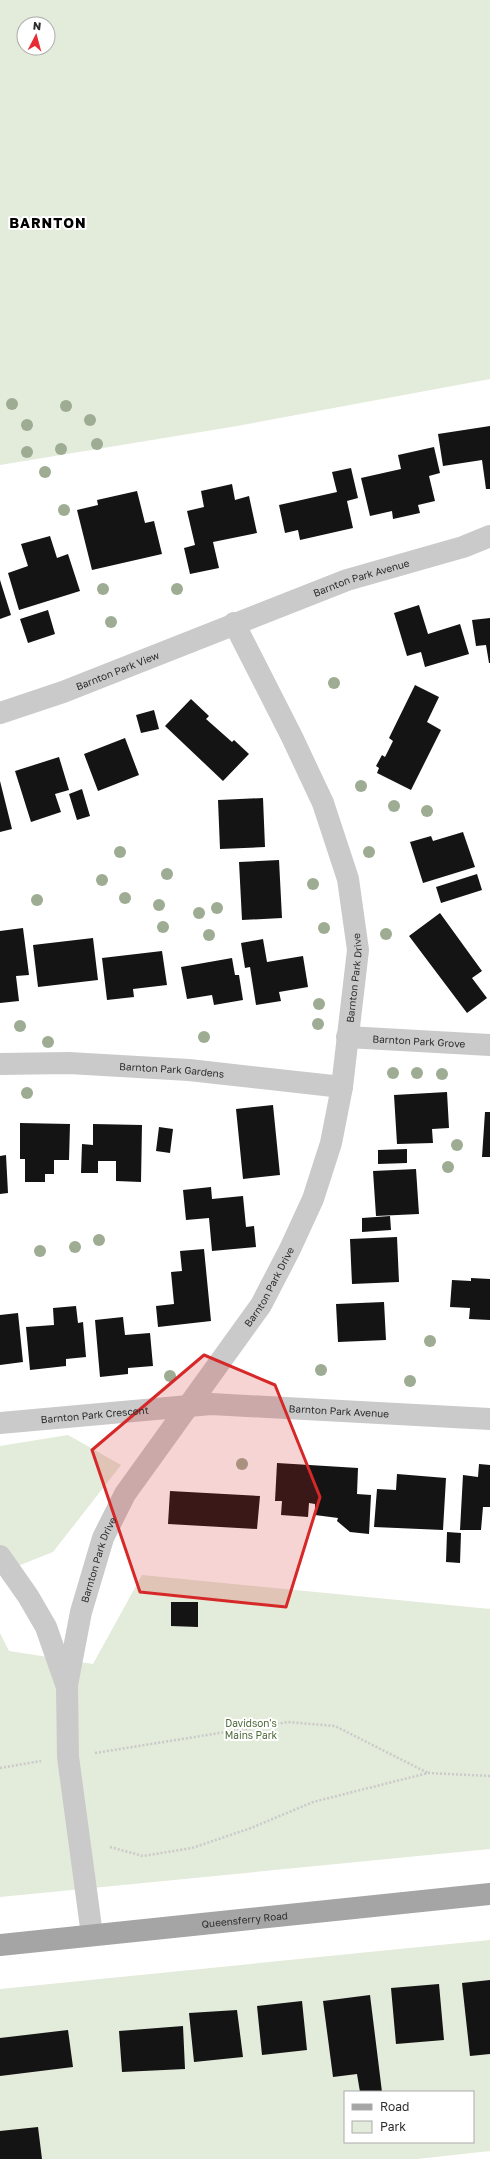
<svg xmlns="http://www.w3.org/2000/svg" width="490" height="2159" font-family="'Golos Text',sans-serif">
  <rect width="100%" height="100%" fill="#fff"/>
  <path fill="#e3ebda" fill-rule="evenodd" d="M0,0H490V379L237,426L0,465ZM24,24H48V48H24Z
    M68,1435L121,1465L53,1552L0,1573V1446Z
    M142,1575L490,1609V1849L0,1897V1633L9,1651L93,1664Z
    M490,1940V2151L417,2159H0V1989ZM345,2092H473V2142H345Z"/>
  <path fill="#141414" d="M490,426V489H486L482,460L443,466L438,434Z
    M434,447L440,473L429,476L435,501L418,505L420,513L393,519L392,511L370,516L361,478L401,469L398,455Z
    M351,468L358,498L347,501L353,528L300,540L298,530L285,533L279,505L337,492L332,472Z
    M232,484L235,500L249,496L257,533L213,542L219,568L190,574L184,548L195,545L187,511L204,507L201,491Z
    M137,491L145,523L154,521L162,554L92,570L77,510L98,505L97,500Z
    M50,536L57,558L68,554L80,591L19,610L8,573L28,566L21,544Z
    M0,580L11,615L0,619Z
    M419,605L428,634L460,624L469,654L425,667L421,652L407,656L394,613Z
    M48,610L55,634L28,643L20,619Z
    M490,618V663H489L486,645L476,646L472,620Z
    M415,685L439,697L427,722L441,730L411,790L377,773L379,768L376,766L382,755L385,757L393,741L389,738Z
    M191,699L209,716L206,719L232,742L234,740L249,754L223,781L165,726Z
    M154,710L159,729L141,733L136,715Z
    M125,738L139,775L98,791L84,754Z
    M59,757L69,790L55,794L61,812L31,822L15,771Z
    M0,781L12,829L0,832Z
    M82,789L90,816L77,820L69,794Z
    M263,798L265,847L220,849L218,800Z
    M463,832L475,867L423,883L410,842L431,836L433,841Z
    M279,860L282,918L242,920L239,862Z
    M477,874L482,890L441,903L436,887Z
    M440,913L482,971L472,978L487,998L467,1013L409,936Z
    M23,928L29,975L16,976L19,1001L0,1003V931Z
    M93,938L98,980L38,987L33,945Z
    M263,939L267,962L303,956L308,987L279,992L281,1001L256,1005L250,967L245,968L241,943Z
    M162,951L167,985L133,989L134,997L107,1000L102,958Z
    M232,958L235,975H239L243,1000L214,1005L212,995L187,999L181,967Z
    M447,1092L449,1128L432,1129L433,1143L397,1144L394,1095Z
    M273,1105L280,1175L243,1179L236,1109Z
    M485,1112H490V1157H482Z
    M20,1123L70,1124L69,1160H54V1174H45V1182H25V1159H20Z
    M93,1124L142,1125L141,1182L116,1181V1161H98V1173H81L82,1144L93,1145Z
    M159,1127L173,1129L170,1153L156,1151Z
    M407,1149V1163L378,1164V1150Z
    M6,1155L8,1193L0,1194V1156Z
    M416,1169L419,1214L376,1216L373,1171Z
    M211,1187L212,1199L243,1196L246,1227L254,1226L256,1247L212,1251L209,1218L186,1220L183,1190Z
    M390,1216L391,1230L362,1232V1218Z
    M397,1237L399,1282L352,1284L350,1239Z
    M204,1249L211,1321L158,1327L156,1306L174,1304L171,1272L182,1271L180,1251Z
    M471,1278L490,1279V1320L469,1319L470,1308L450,1307L452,1280L471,1281Z
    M384,1302L386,1340L338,1342L336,1304Z
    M76,1306L78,1323L83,1322L86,1357L66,1359V1366L30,1370L26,1327L54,1325L53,1308Z
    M18,1313L23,1362L0,1365V1315Z
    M123,1317L125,1335L150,1333L153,1366L128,1368V1374L100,1377L95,1320Z
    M277,1463L358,1468L357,1494L371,1495L369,1534L350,1532L337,1521L338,1518L315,1515V1504L309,1503L308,1517L281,1515L282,1501H275Z
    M479,1464L490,1465V1507H483L481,1530H460L463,1475L478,1477Z
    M397,1474L446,1478L443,1530L374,1527L377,1489L396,1490Z
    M170,1491L260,1496L257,1529L168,1524Z
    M447,1532L461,1533L460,1563L446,1562Z
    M171,1602H198V1627L171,1626Z
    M490,1980V2054L470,2056L462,1983Z
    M439,1984L444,2040L396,2044L391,1988Z
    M370,1995L382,2092H360L357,2074L333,2077L323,2001Z
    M302,2001L307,2050L262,2055L257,2006Z
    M237,2010L243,2057L194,2062L189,2013Z
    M183,2026L185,2069L122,2072L119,2031Z
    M68,2030L73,2067L0,2076V2038Z
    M38,2127L42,2159H0V2131Z"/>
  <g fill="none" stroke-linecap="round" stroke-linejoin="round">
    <path stroke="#cacaca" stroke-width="2.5" stroke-dasharray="2 2" stroke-linecap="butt" d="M95,1753L288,1722L335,1726L428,1773
      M0,1768L41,1761
      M110,1847L143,1856L192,1848L251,1828L313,1802L428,1773L490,1776"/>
    <g stroke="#cacaca" stroke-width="22">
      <path id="s1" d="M0,713L63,692L347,580L463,547L490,536"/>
      <path id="s2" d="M347,1037L490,1045"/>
      <path id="s3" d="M0,1064L69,1063L189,1070L342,1087"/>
      <path id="s4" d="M0,1423L211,1404L490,1419"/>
      <path d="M0,1556L28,1596L46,1627L66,1684"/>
      <path id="s5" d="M92,1935L68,1757L67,1685L81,1612L103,1538L125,1494L261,1305L290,1249L313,1199L331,1143L342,1087L358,950L348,879L323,803L292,737L234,623"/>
    </g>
    <path stroke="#a5a5a5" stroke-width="22" id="s6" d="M0,1945L490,1894"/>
  </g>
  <g fill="#9eac93">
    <circle cx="12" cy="404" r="6"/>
    <circle cx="66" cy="406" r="6"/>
    <circle cx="90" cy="420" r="6"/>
    <circle cx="27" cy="425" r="6"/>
    <circle cx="97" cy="444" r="6"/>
    <circle cx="61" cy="449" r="6"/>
    <circle cx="27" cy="452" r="6"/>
    <circle cx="45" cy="472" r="6"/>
    <circle cx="64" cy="510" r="6"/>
    <circle cx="103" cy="589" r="6"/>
    <circle cx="177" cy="589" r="6"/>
    <circle cx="111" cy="622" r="6"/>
    <circle cx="334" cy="683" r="6"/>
    <circle cx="361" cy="786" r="6"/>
    <circle cx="394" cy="806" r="6"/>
    <circle cx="427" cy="811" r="6"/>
    <circle cx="120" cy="852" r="6"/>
    <circle cx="369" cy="852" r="6"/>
    <circle cx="167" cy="874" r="6"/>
    <circle cx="102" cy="880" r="6"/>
    <circle cx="313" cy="884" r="6"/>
    <circle cx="125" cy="898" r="6"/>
    <circle cx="37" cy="900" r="6"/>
    <circle cx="159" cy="905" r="6"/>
    <circle cx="217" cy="908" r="6"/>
    <circle cx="199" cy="913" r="6"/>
    <circle cx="163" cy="927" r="6"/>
    <circle cx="324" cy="928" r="6"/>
    <circle cx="386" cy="934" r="6"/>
    <circle cx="209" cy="935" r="6"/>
    <circle cx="319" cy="1004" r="6"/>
    <circle cx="318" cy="1024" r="6"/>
    <circle cx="20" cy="1026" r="6"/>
    <circle cx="204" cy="1037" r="6"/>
    <circle cx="48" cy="1042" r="6"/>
    <circle cx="393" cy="1073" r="6"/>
    <circle cx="417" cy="1073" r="6"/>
    <circle cx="442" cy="1074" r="6"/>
    <circle cx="27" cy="1093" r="6"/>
    <circle cx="457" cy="1145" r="6"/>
    <circle cx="448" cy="1167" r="6"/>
    <circle cx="99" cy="1240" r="6"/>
    <circle cx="75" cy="1247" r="6"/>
    <circle cx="40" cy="1251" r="6"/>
    <circle cx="430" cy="1341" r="6"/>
    <circle cx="321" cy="1370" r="6"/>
    <circle cx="170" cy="1376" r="6"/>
    <circle cx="410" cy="1381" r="6"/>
    <circle cx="242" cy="1464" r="6"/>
  </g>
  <path fill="#d62828" fill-opacity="0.2" stroke="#d62828" stroke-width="3" stroke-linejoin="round" d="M204,1355L275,1385L320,1497L286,1607L140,1592L92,1450Z"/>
  <g text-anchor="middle" stroke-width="4" stroke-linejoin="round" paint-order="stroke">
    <g font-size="10" fill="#2d2d2d" stroke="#fff">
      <text dy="4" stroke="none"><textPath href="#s1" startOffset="386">Barnton Park Avenue</textPath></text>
      <text dy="4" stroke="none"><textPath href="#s1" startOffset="125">Barnton Park View</textPath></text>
      <text dy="4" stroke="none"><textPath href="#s5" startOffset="1029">Barnton Park Drive</textPath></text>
      <text dy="4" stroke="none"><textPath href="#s2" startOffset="72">Barnton Park Grove</textPath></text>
      <text dy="4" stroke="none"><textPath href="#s3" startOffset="172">Barnton Park Gardens</textPath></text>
      <text dy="4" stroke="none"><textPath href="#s5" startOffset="705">Barnton Park Drive</textPath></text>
      <text dy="4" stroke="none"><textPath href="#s4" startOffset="340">Barnton Park Avenue</textPath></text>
      <text dy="4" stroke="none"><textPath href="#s4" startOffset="95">Barnton Park Crescent</textPath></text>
      <text dy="4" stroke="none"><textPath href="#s5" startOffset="381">Barnton Park Drive</textPath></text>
      <text dy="4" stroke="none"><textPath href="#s6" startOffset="246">Queensferry Road</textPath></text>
    </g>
    <g font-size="10" fill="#4f693a" stroke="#fff">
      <text x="251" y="1727">Davidson's<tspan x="251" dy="12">Mains Park</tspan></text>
    </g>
    <g font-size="14" font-weight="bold" letter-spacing="1" fill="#000" stroke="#fff">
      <text x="48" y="228">BARNTON</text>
    </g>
  </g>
  <rect x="344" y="2091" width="130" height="52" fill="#ffffff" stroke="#ababab"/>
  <rect x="352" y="2104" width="20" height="6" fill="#a5a5a5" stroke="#ababab"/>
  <text x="380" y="2111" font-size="12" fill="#2d2d2d">Road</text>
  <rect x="352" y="2121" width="20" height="12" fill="#e3ebda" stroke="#ababab"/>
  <text x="380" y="2131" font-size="12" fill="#2d2d2d">Park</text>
  <g transform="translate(36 36) rotate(6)"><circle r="19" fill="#ffffff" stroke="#ababab"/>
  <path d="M0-3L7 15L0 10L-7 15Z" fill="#e62d35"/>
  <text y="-6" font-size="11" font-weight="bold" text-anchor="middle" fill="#2d2d2d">N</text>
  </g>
</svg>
